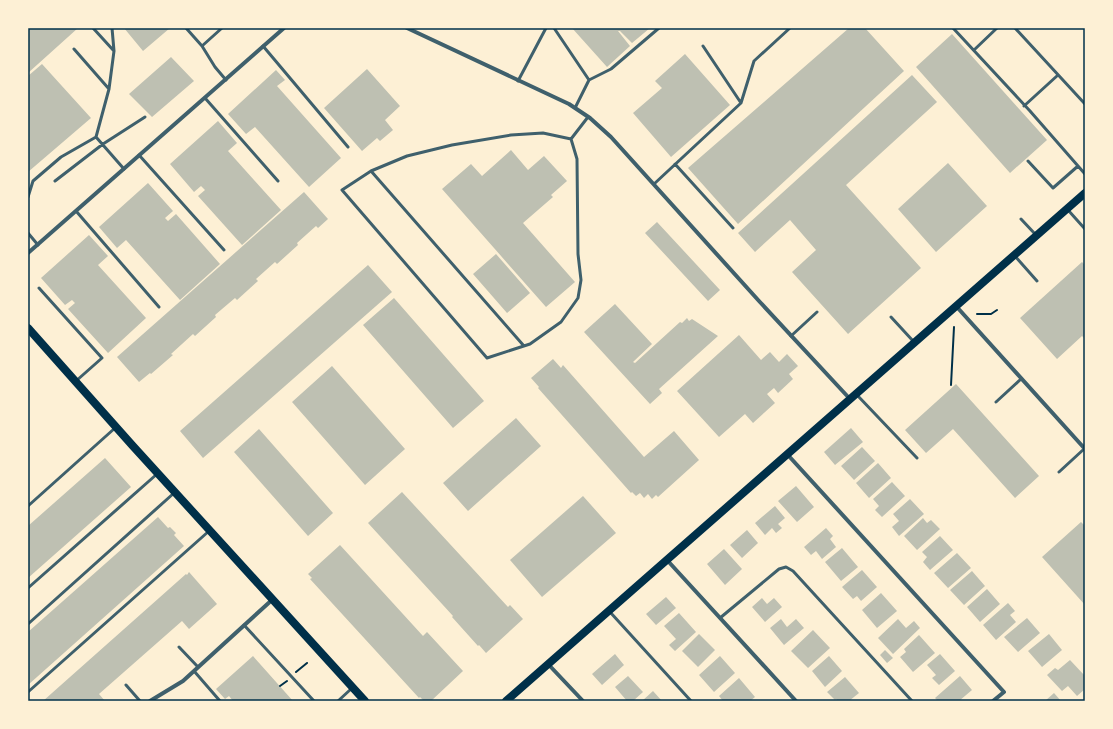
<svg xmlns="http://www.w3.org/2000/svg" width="1113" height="729" font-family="Commissioner,sans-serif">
  <rect width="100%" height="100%" fill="#fdf0d5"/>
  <path fill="#bec0b2" d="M28,28H78L28,73Z
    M124,28H170L143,51Z
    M572,28H650L632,43L620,31H618L630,46L607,67Z
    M849,28H865L904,71L738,224L688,168Z
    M952,34L1047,140L1010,173L916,67Z
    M685,54L730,105L671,157L633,113L662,88L655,81Z
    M171,57L194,81L152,117L129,94Z
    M42,64L91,118L28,172V76Z
    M367,69L400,106L385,120L393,130L380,141L377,138L362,151L324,108Z
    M276,70L285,80L277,86L341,158L309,187L255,127L246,134L228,114Z
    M912,75L937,102L846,185L921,268L848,334L792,272L816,250L790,220L755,252L738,233Z
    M218,121L237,143L228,151L281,210L242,245L198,196L205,190L201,186L194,192L170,164Z
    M511,150L528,170L544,156L567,181L551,195L553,197L523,223L575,282L546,307L442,189L471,164L482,176Z
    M948,163L987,206L936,252L898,209Z
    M148,183L173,211L165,218L168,221L176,214L220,264L180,300L126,240L117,248L99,227Z
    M304,192L328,219L318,228L316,226L297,243L298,245L277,264L275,262L256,279L258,281L237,300L235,298L215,315L216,317L195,336L193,334L171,354L173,355L151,374L150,373L139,382L117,357Z
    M657,222L720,290L708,301L645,233Z
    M89,235L108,256L98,265L146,318L108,353L68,309L75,303L72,300L65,305L41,278Z
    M496,254L530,293L507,313L473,274Z
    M1082,262L1085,265V339L1082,336L1057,359L1020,318Z
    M368,265L392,292L203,458L180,431Z
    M394,298L484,401L453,428L363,325Z
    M615,304L652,344L633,362L635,363L680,322L682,323L687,318L689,321L692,319L718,336L659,389L662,393L650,404L584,332Z
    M739,335L761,360L770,352L779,362L787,354L798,366L789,374L793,379L778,393L774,388L767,394L775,403L753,423L745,414L719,437L677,391Z
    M553,359L561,368L563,365L644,457L674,431L699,460L658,497L656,495L652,499L648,494L644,498L640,493L636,496L632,492L631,493L538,388L539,387L531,378Z
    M332,366L405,449L365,485L292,402Z
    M956,384L1039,476L1015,498L953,429L926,453L905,430Z
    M516,418L541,446L468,511L443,483Z
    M851,428L863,442L835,465L824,452Z
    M259,429L333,513L308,536L234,452Z
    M862,447L875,461L854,480L841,466Z
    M105,458L131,487L28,578V526Z
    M878,463L891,478L869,498L856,483Z
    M892,482L905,496L882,517L875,510L879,506L873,499Z
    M796,486L814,507L797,522L778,501Z
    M402,492L508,607L510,605L523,619L486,653L479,645L478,646L452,617L453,616L368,523Z
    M583,496L616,533L542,597L510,560Z
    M910,499L924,514L899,536L892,527L899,521L893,514Z
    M775,506L785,518L778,524L782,528L776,533L772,528L765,535L755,523Z
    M158,517L168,528L170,527L176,533L174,535L184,546L28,685V632Z
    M923,518L927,523L931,520L940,529L917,550L904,536Z
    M1081,522L1085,526V605L1042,557Z
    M826,528L833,536L830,539L836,547L822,559L816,551L811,555L804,547Z
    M747,530L758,543L742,558L730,545Z
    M940,536L953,550L930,570L923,562L927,557L922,552Z
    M340,545L423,636L427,632L463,671L431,701H424L420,697L419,698L310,579L312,578L308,574Z
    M842,548L858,567L841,581L825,562Z
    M724,549L742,569L725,585L707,564Z
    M957,553L971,568L948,588L934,573Z
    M862,570L877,587L861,601L857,596L853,599L842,587Z
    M972,571L985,586L964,605L950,590Z
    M189,572L217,604L189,629L182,621L99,694L105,701H43L186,574L187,575Z
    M987,589L1000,604L980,622L967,607Z
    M881,593L897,611L877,628L862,610Z
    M666,597L676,608L656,625L646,614Z
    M762,598L767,604L774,598L782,607L765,622L752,607Z
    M1008,603L1015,611L1010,615L1016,622L996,640L983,625Z
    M679,613L696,632L675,651L669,645L676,639L664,626Z
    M1027,618L1040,633L1018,652L1004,637Z
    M781,619L787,627L796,619L804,628L784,645L770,628Z
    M898,619L906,628L914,621L920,628L893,654L878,638Z
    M813,630L830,648L808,668L791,651Z
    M699,634L715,650L698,667L682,651Z
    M1049,634L1062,650L1042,667L1028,651Z
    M919,635L935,653L913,672L900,657L906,652L904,649Z
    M885,650L893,658L887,663L880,655Z
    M615,654L624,665L602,685L592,674Z
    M940,654L955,671L939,685L932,678L936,675L927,665Z
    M253,656L293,701H233L229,696L225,699L216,689Z
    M720,656L735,673L714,692L699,675Z
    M829,656L842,671L825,687L812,671Z
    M1070,660L1085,676V689L1077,696L1068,686L1062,691L1047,675L1055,668L1058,670Z
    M628,676L643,692L633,701H627L615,687Z
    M960,676L972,690L959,701H938L935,698Z
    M845,677L859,693L849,701H838L836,699L835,700L827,692Z
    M739,678L755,697L750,701H723L719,696Z
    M653,691L662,701H642Z
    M1054,693L1061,701H1045Z"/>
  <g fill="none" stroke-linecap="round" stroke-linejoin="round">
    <path stroke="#003049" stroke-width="2" d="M977,314H991L997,310
      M951,385L954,327
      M296,672L307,663
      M280,686L287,681"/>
    <path stroke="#3f606c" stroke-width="3" d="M93,28L114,51
      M186,28L202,46L215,67L226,80
      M554,28L589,80L611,69L659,28
      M953,28L1030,111L1085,174
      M1015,28L1085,104
      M202,46L222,28
      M263,46L348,147
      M74,49L109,89
      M974,50L997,28
      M518,81L546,28
      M205,98L278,181
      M741,103L754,61L790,28
      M1024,106L1058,75
      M575,108L589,80
      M96,137L109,89L114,51L112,28
      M139,155L224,250
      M1028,161L1053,188L1078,166
      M675,164L733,228
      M371,171L407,156L452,145L511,135L543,133L571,139
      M55,181L103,144L145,117
      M654,184L741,103L703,46
      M28,197L33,181L61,157L96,137L124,169
      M1068,210L1085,229
      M76,211L159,307
      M1021,219L1036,235
      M28,233L38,245
      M1014,255L1037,281
      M39,288L102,358L76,381
      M891,317L914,342
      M791,336L817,312
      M524,346L371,171L342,190L487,358L530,344L561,322L578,298L581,280L578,254L577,159L571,139L588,117
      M857,395L917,458
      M996,402L1021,379
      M1059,472L1084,449
      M28,506L115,428
      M28,588L157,474
      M610,612L691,701
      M720,618L779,569L786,567L793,571L912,701
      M28,624L174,493
      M244,625L314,701
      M179,647L198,667
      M194,671L220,701
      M126,685L140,701
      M28,692L209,531
      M338,701L351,689"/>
    <path stroke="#3f606c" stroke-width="4" d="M407,28L569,104L590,118L611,137L759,301L850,399
      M28,253L284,28
      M956,306L1085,449
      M787,454L1004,692L993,701
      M667,560L796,701
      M548,664L583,701
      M150,701L183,681L273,599"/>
    <path stroke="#003049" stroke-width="8" d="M28,328L132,445L365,701
      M506,701L1085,193"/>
  </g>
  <rect width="1113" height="729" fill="none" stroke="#fdf0d5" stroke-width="58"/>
  <rect x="29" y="29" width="1055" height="671" fill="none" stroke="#003049" stroke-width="1.5"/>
</svg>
